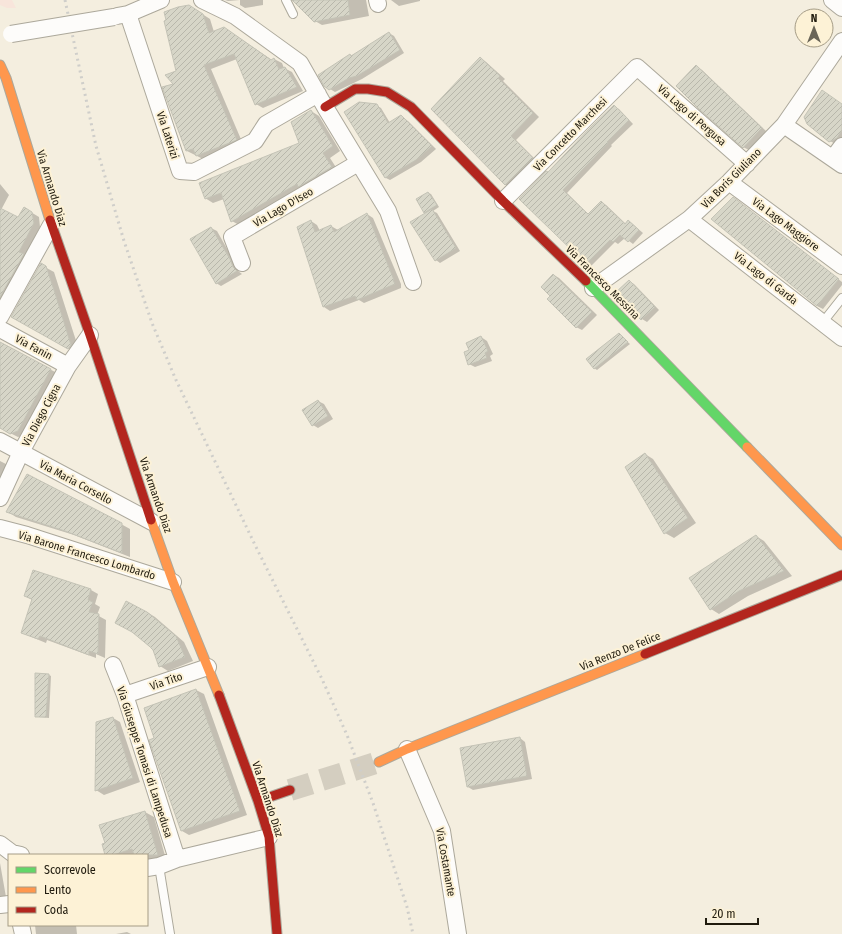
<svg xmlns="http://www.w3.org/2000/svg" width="842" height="934" font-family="'Fira Sans Condensed',sans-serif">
  <defs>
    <pattern id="building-hatch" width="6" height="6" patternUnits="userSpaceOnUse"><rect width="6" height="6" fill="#d7d6c8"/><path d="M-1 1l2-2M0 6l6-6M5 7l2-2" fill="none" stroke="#b8b7ab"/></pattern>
  </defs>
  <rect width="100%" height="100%" fill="#f4eedf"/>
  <path fill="#f8e5db" d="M0,0H12L16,8H7L0,5Z"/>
  <path fill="#0003" d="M225,0H263V5L245,8L240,5V0L228,1Z
    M294,0H366L369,16L322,25L315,21Z
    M391,0H420V1L399,6Z
    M196,10L210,19L214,32L232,33L272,60L274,59L282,63L284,68L292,72L303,91L263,108L256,104L237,59L211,69L243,144L203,159L187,151L164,88L175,84L177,72Z
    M389,33L394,36L404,53L362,79L335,92L330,89L350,55L352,56Z
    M480,58L486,62L505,79L503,81L539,117L516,140L538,162L512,188L506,185L432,109Z
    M697,67L702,70L766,131L749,150L743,147Z
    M360,102L376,105L381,108L390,123L401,116L408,121L436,149L421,162L390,180L386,178L345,112Z
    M842,104V144L839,146L830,141Z
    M614,106L619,109L633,124L611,145L612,146L567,193L589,215L601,202L606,205L626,224L629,221L643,233L633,244L625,238L618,244L615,242L591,266L587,263L548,173Z
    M311,111L319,116L340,151L330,158L339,172L239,225L232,221L224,199L213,203L205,198L300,144Z
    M0,184L9,195L1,210L18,219L24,208L39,217L40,227L25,256L0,310Z
    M428,193L431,194L439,207L433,211L437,213L460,251L440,263L436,260L426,214L417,200Z
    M733,198L842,282V285L823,309L817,306Z
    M367,214L373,218L401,284V288L364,303L359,300L330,311L324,307L298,227L311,221L317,225L320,231L331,226L338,230Z
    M211,228L217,231L235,263L238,271L242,274L221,286L216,283Z
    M41,265L54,272L79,350L77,353L12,316Z
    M554,275L559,278L597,315L582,330L576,327L551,296Z
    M629,281L634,284L659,310L647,322L642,319L617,293Z
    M619,334L630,344L597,370L594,368Z
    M481,337L487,341L493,354L490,356L492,361L475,367L469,364L471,350Z
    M0,343L57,373L25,435L18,437L0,428Z
    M318,401L324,404L333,419L318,428L313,425Z
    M645,454L653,459L696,523L674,538L665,533Z
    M0,461L10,466L0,484Z
    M8,512L121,524L130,529V557L74,535L16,517Z
    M756,536L764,541L792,576L748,596L719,614L711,609Z
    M34,571L91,590L98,594L95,604L100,607L97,615L106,620L105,658L96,654V658L47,640L46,643L22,633L32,600L25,596Z
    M147,612L155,617L184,642L193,661L168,671L160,666L153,650L134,632Z
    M49,675L51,676L49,718L39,717L36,716Z
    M196,690L204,694L247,815L189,835L182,831L156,739L145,708Z
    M113,718L120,722L140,782L104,795L96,790Z
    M520,738L525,742L532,779L473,790L468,787Z
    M145,812L154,817L166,859L147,864V855H106Z
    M0,863L6,897L0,898Z
    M35,925H76L77,934H36Z
    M127,932L131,934H116Z"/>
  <path fill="url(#building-hatch)" stroke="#c4c3b6" d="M292,0H348L350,15L314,22Z
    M189,5L203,14L209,33L224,27L271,60L274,58L279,69L285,67L297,87L255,105L234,54L204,65L237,140L196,156L193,149L186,151L162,87L173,84L165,75L176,71L164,21L166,20L164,12L178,7Z
    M389,32L400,50L357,76L349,78L329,90L324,86L318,75L350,54L351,56Z
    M480,57L500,76L498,78L533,113L511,136L533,158L505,185L431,109Z
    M696,65L762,128L743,148L700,110L676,86Z
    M822,90L842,104V130L837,138L829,142L807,124L804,117Z
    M359,102L377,104L388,123L401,115L432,146L416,160L385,178L344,112Z
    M614,105L629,120L607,142L608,143L563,190L588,214L601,201L625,224L628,220L639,230L628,242L620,235L613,242L610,240L586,264L519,199L546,171L548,172L591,127Z
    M311,110L333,146L323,153L332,167L298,187L297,184L231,222L221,193L205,199L199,183L299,143L291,122Z
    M428,192L437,205L424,213L416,199Z
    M733,197L839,279L817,306L711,219Z
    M24,207L32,212L34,223L19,252L24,254L0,297V208L18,217Z
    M432,209L456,248L435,261L410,222Z
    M367,213L394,280H393L395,284L357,300L355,296L323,307L297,227L311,220L315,232L331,225L334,232Z
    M211,227L230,259L233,267L237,271L216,284L190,239Z
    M41,263L46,266L55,293L71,345L68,349L11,317Z
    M553,274L592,312L576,328L547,299L550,296L541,287Z
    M629,280L655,307L641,320L615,293Z
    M619,333L628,342L594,369L586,359Z
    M481,336L488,351L485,353L487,358L468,365L464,352L469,350L466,343Z
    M0,342L51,369L18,431L10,434L0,428Z
    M318,400L328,416L312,426L302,410Z
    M645,453L688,518L664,534L625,467Z
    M27,474L122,523V553L65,531L6,512Z
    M756,535L784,571L739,591L710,610L689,578Z
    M33,570L91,589L88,600L93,602L89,612L99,614L98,654L89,651V655L40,636L38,639L21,633L32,599L24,596Z
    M126,601L147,612L176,636L185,657L159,667L153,650L149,646L132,632L115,623Z
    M35,673L49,674L46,717H35Z
    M196,689L240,811L181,831L149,740L154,738L144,708Z
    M113,717L133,778L95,791L96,722Z
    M520,737L527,776L467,787L460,748Z
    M145,811L158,855H134L132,849L113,855H105L102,844L105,843L99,825Z"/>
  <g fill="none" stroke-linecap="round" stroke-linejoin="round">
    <path stroke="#d4cec0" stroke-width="22" stroke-dasharray="22 11" stroke-linecap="butt" d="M290,790L379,762"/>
    <g stroke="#aca89b" stroke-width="10">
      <path id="lane" d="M286,0L293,14
        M823,322L842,298
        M159,866L170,934"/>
    </g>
    <g stroke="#aca89b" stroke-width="18">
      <path id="street" d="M202,0L235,16L300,63L325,107L388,211L413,282
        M377,0L378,4
        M832,0L842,8
        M128,14L180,171L194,172L255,141L266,124L318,94
        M117,16L128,14L161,0
        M784,125L842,165
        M833,158L842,146
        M729,182L842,266
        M503,201L637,67L747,164
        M689,219L842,338
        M242,263L232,237L358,163
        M593,288L689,219L729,182L784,125L842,41
        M0,317L51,225
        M0,329L68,366
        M0,441L152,522
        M0,498L21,452L68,366L90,335
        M0,528L27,535L173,582
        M113,665L125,695L177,859
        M125,695L208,667
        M407,749L442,831L458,934
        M0,844L12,853L21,855
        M147,868L159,866L177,859L269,837
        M0,905L9,904
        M21,925L23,934"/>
    </g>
    <g stroke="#aca89b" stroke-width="11">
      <path id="fast" d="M586,281L747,447"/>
    </g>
    <g stroke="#aca89b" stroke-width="11">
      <path id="slow" d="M0,65L6,78L50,220
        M747,447L842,545
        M151,520L173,582L219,695
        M379,762L407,749L645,654"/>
    </g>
    <g stroke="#aca89b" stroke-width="11">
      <path id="jam" d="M325,107L355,89H368L387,92L411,107L503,201L586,281
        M50,220L90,335L151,520
        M645,654L842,575
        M219,695L258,801L269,837L277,934
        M258,801L290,790"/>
    </g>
    <use href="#lane" stroke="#fdfcfa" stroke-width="8"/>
    <use href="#street" stroke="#fdfcfa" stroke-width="16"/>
    <use href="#fast" stroke="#63d668" stroke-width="9"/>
    <use href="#slow" stroke="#ff974d" stroke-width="9"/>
    <use href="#jam" stroke="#b3261e" stroke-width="9"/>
    <path stroke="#cfceca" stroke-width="3" stroke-dasharray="2 4" stroke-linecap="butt" d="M65,0L96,146L124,241L152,323L176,380L256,547L322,679L347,735L373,803L407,907L413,934"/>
    <g stroke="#aca89b" stroke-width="18" stroke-linecap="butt">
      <path id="street-bridge" d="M11,34L114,17"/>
    </g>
    <use href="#street-bridge" stroke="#fdfcfa" stroke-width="16"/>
  </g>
  <g text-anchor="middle" stroke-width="4" stroke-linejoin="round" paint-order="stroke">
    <g font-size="11" fill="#201b0e" stroke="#fdf2d6">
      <text transform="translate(692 115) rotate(41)" y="4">Via Lago di Pergusa</text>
      <text transform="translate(570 134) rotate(-45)" y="4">Via Concetto Marchesi</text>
      <text transform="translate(168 135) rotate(72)" y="4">Via Laterizi</text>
      <text transform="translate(731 178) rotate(-45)" y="4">Via Boris Giuliano</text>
      <text transform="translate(52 188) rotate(73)" y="4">Via Armando Diaz</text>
      <text transform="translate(283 207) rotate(-30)" y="4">Via Lago D'Iseo</text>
      <text transform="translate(786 224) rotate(37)" y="4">Via Lago Maggiore</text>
      <text transform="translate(766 278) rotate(38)" y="4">Via Lago di Garda</text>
      <text transform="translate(603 282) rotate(45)" y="4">Via Francesco Messina</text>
      <text transform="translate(34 347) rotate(28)" y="4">Via Fanin</text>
      <text transform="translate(41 415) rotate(-62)" y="4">Via Diego Cigna</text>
      <text transform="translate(76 482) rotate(28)" y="4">Via Maria Corsello</text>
      <text transform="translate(156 495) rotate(71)" y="4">Via Armando Diaz</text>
      <text transform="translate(87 555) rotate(17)" y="4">Via Barone Francesco Lombardo</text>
      <text transform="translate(620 651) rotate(-22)" y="4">Via Renzo De Felice</text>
      <text transform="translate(166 681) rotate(-19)" y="4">Via Tito</text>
      <text transform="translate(145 762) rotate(72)" y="4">Via Giuseppe Tomasi di Lampedusa</text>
      <text transform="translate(268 799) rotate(72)" y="4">Via Armando Diaz</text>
      <text transform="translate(446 862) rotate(80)" y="4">Via Costamante</text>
    </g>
  </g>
  <rect x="8" y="854" width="140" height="72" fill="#fdf2d6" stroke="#a59c86"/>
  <rect x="16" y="867" width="20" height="6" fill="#63d668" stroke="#a59c86"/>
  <text x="44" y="874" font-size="12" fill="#201b0e">Scorrevole</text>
  <rect x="16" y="887" width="20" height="6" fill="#ff974d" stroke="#a59c86"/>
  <text x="44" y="894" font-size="12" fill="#201b0e">Lento</text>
  <rect x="16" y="907" width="20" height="6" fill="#b3261e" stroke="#a59c86"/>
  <text x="44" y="914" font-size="12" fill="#201b0e">Coda</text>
  <g transform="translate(814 28)"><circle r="19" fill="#fdf2d6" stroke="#a59c86"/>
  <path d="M0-3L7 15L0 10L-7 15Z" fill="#6a6557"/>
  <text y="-6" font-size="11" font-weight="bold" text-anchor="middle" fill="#201b0e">N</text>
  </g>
  <path d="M706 918v6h52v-6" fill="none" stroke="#201b0e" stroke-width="2"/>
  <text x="712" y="918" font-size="12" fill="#201b0e" stroke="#fdf2d6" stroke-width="3" paint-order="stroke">20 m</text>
</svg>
